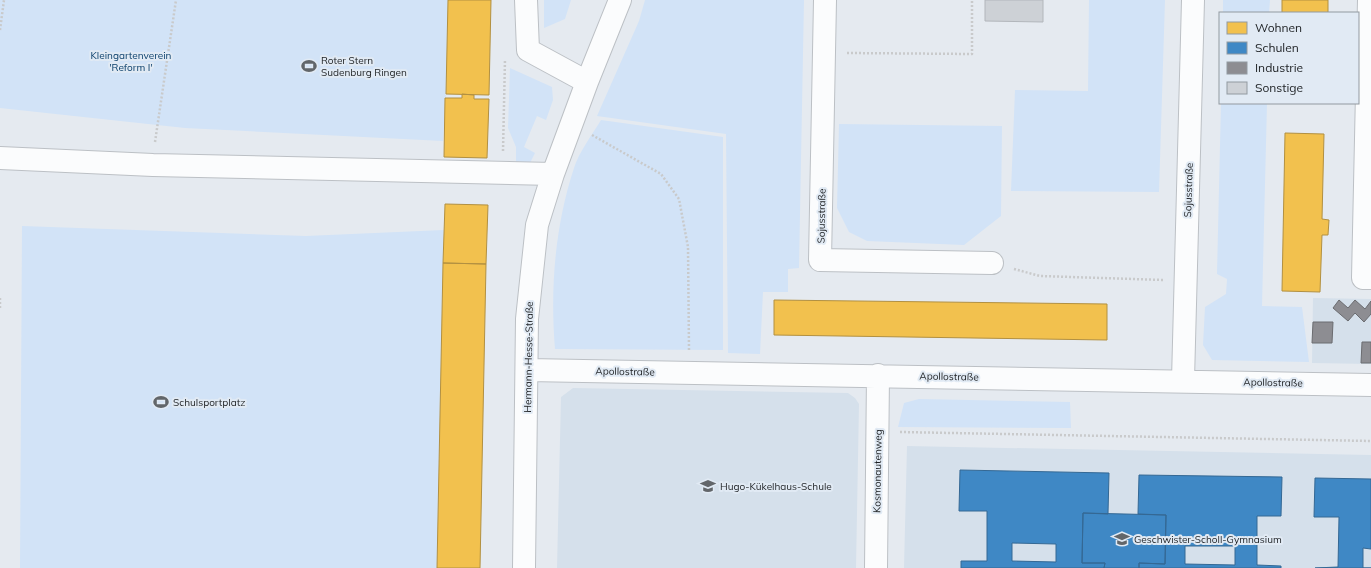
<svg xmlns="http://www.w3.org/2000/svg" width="1371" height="568" font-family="Mulish,sans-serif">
  <rect width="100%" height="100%" fill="#e5eaf0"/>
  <path fill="#d5e0eb" d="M1313,298L1371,299V364L1312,363Z
    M573,388L848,393L855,398L859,404L856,568H557L561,397Z
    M907,446L1371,455V568H904Z"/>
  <path fill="#d2e3f7" d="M0,0H448L446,94L443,141L185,128L0,108Z
    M544,0H571L565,19L544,28Z
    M645,0H804L799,268L788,269V292H763L760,354L728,353L726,134L597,116L639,21Z
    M1089,0H1165L1159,192L1011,191L1015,90L1088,91Z
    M1223,0H1270L1269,13H1223Z
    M510,68L552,87L553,100L546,120L537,116L524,147L535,153L527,169L516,166V147L508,128Z
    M1221,103H1267L1262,306L1302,307L1309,362L1212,360L1203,345L1205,307L1226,294L1227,279L1217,274Z
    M601,120L723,137V350L555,349C550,288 555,226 574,168C579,152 592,135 601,120Z
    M839,124L1002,126L1001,216L964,245L867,241L849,232L837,208Z
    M22,226L306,236L444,230L437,568H20Z
    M919,399L1070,402L1071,428L898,427L904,403Z"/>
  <path fill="#f2c14e" stroke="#b29041" d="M448,0H491L489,95L446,94Z
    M1282,0H1328V13H1282Z
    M462,94L474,95V99H489L487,158L444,157L445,98H462Z
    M1285,133L1324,134L1322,219L1329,220L1328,235H1322L1320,292L1282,291Z
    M445,204L488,205L486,264L443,263Z
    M443,263L486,264L480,568H437Z
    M774,300L1107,304V340L774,335Z"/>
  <path fill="#3f88c5" stroke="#346894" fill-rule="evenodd" d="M960,470L1109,473L1108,514L1083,513L1082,563H1105L1104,568H961V561H987V511H959ZM1012,543L1056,544V562L1012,561Z
    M1139,475L1282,477L1281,516H1257V565L1281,566V568H1139V563L1165,564L1166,515L1138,514ZM1185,546H1235V565L1185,564Z
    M1315,478L1371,479V549L1363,548V568H1371H1315L1338,567L1339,517H1314Z
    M1083,513L1166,515L1165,564L1139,563V568H1104L1105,563H1082Z"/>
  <path fill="#8d8d92" stroke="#6b6c70" d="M1339,300L1348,308L1355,300L1365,309L1371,301V314L1364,322L1355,313L1348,321L1333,308Z
    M1313,322H1333L1332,343H1312Z
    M1362,342H1371V363H1361Z"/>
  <path fill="#cdd1d6" stroke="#b2b6bb" d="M985,0H1043V22L985,21Z"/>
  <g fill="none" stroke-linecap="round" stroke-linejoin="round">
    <g stroke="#bcc0c5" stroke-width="24">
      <path id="minor" d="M526,0L528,50L587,82
        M825,0L820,260L992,263
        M1369,0L1363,278H1371
        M0,158L153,165L553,174
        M528,370L1371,385
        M1183,380L1193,0
        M524,568L527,319L537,225L553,174L587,82L620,0
        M876,568L878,375"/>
    </g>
    <path stroke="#c9cacb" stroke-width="2.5" stroke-dasharray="2 2" stroke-linecap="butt" d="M0,30L4,0
      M847,53L972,54V0
      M592,135L661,174L679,199L688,247L689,351
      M155,142L176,0
      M503,151L505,59
      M1014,269L1040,276L1164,280
      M0,298V310
      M900,432L1371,441"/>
    <use href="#minor" stroke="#fbfcfd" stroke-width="22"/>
  </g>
  <defs>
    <g id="stadium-bare" transform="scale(1.2)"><path d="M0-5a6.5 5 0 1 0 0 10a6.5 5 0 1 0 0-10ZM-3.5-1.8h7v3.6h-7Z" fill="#62666a" stroke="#e1eaf4" stroke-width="2.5" paint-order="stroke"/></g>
    <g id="school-bare" transform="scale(1.2)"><path d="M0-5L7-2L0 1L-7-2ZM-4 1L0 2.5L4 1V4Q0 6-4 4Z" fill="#62666a" stroke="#e1eaf4" stroke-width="2.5" paint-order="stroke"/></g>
  </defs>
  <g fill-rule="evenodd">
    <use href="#stadium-bare" x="309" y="66"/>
    <use href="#stadium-bare" x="161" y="402"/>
    <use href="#school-bare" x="708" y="486"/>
    <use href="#school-bare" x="1122" y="539"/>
  </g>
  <g text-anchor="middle" stroke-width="4" stroke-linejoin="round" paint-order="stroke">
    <g font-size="10" fill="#093e6a" stroke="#e1eaf4">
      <text x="131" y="59">Kleingartenverein<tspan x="131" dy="12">'Reform I'</tspan></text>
    </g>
    <g font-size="10" fill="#1c1f22" stroke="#e1eaf4" text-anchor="start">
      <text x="321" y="64">Roter Stern<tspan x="321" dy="12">Sudenburg Ringen</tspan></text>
      <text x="173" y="406">Schulsportplatz</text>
      <text x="720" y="490">Hugo-Kükelhaus-Schule</text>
      <text x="1134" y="543">Geschwister-Scholl-Gymnasium</text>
    </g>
    <g font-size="10" fill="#1c1f22" stroke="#e1eaf4">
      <text transform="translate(1188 190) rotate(-88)" y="4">Sojusstraße</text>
      <text transform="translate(821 216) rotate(-89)" y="4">Sojusstraße</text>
      <text transform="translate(528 357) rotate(-89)" y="4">Hermann-Hesse-Straße</text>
      <text transform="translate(625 371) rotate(1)" y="4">Apollostraße</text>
      <text transform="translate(949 376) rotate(1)" y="4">Apollostraße</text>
      <text transform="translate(1273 382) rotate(1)" y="4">Apollostraße</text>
      <text transform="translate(877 471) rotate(-89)" y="4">Kosmonautenweg</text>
    </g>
  </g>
  <rect x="1219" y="12" width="140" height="92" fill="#e1eaf4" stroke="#9299a0"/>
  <rect x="1227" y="22" width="20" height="12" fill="#f2c14e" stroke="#9299a0"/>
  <text x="1255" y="32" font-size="12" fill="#1c1f22">Wohnen</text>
  <rect x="1227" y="42" width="20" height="12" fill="#3f88c5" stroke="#9299a0"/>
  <text x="1255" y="52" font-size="12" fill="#1c1f22">Schulen</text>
  <rect x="1227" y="62" width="20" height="12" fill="#8d8d92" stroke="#9299a0"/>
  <text x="1255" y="72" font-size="12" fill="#1c1f22">Industrie</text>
  <rect x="1227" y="82" width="20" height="12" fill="#cdd1d6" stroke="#9299a0"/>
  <text x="1255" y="92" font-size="12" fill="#1c1f22">Sonstige</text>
</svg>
